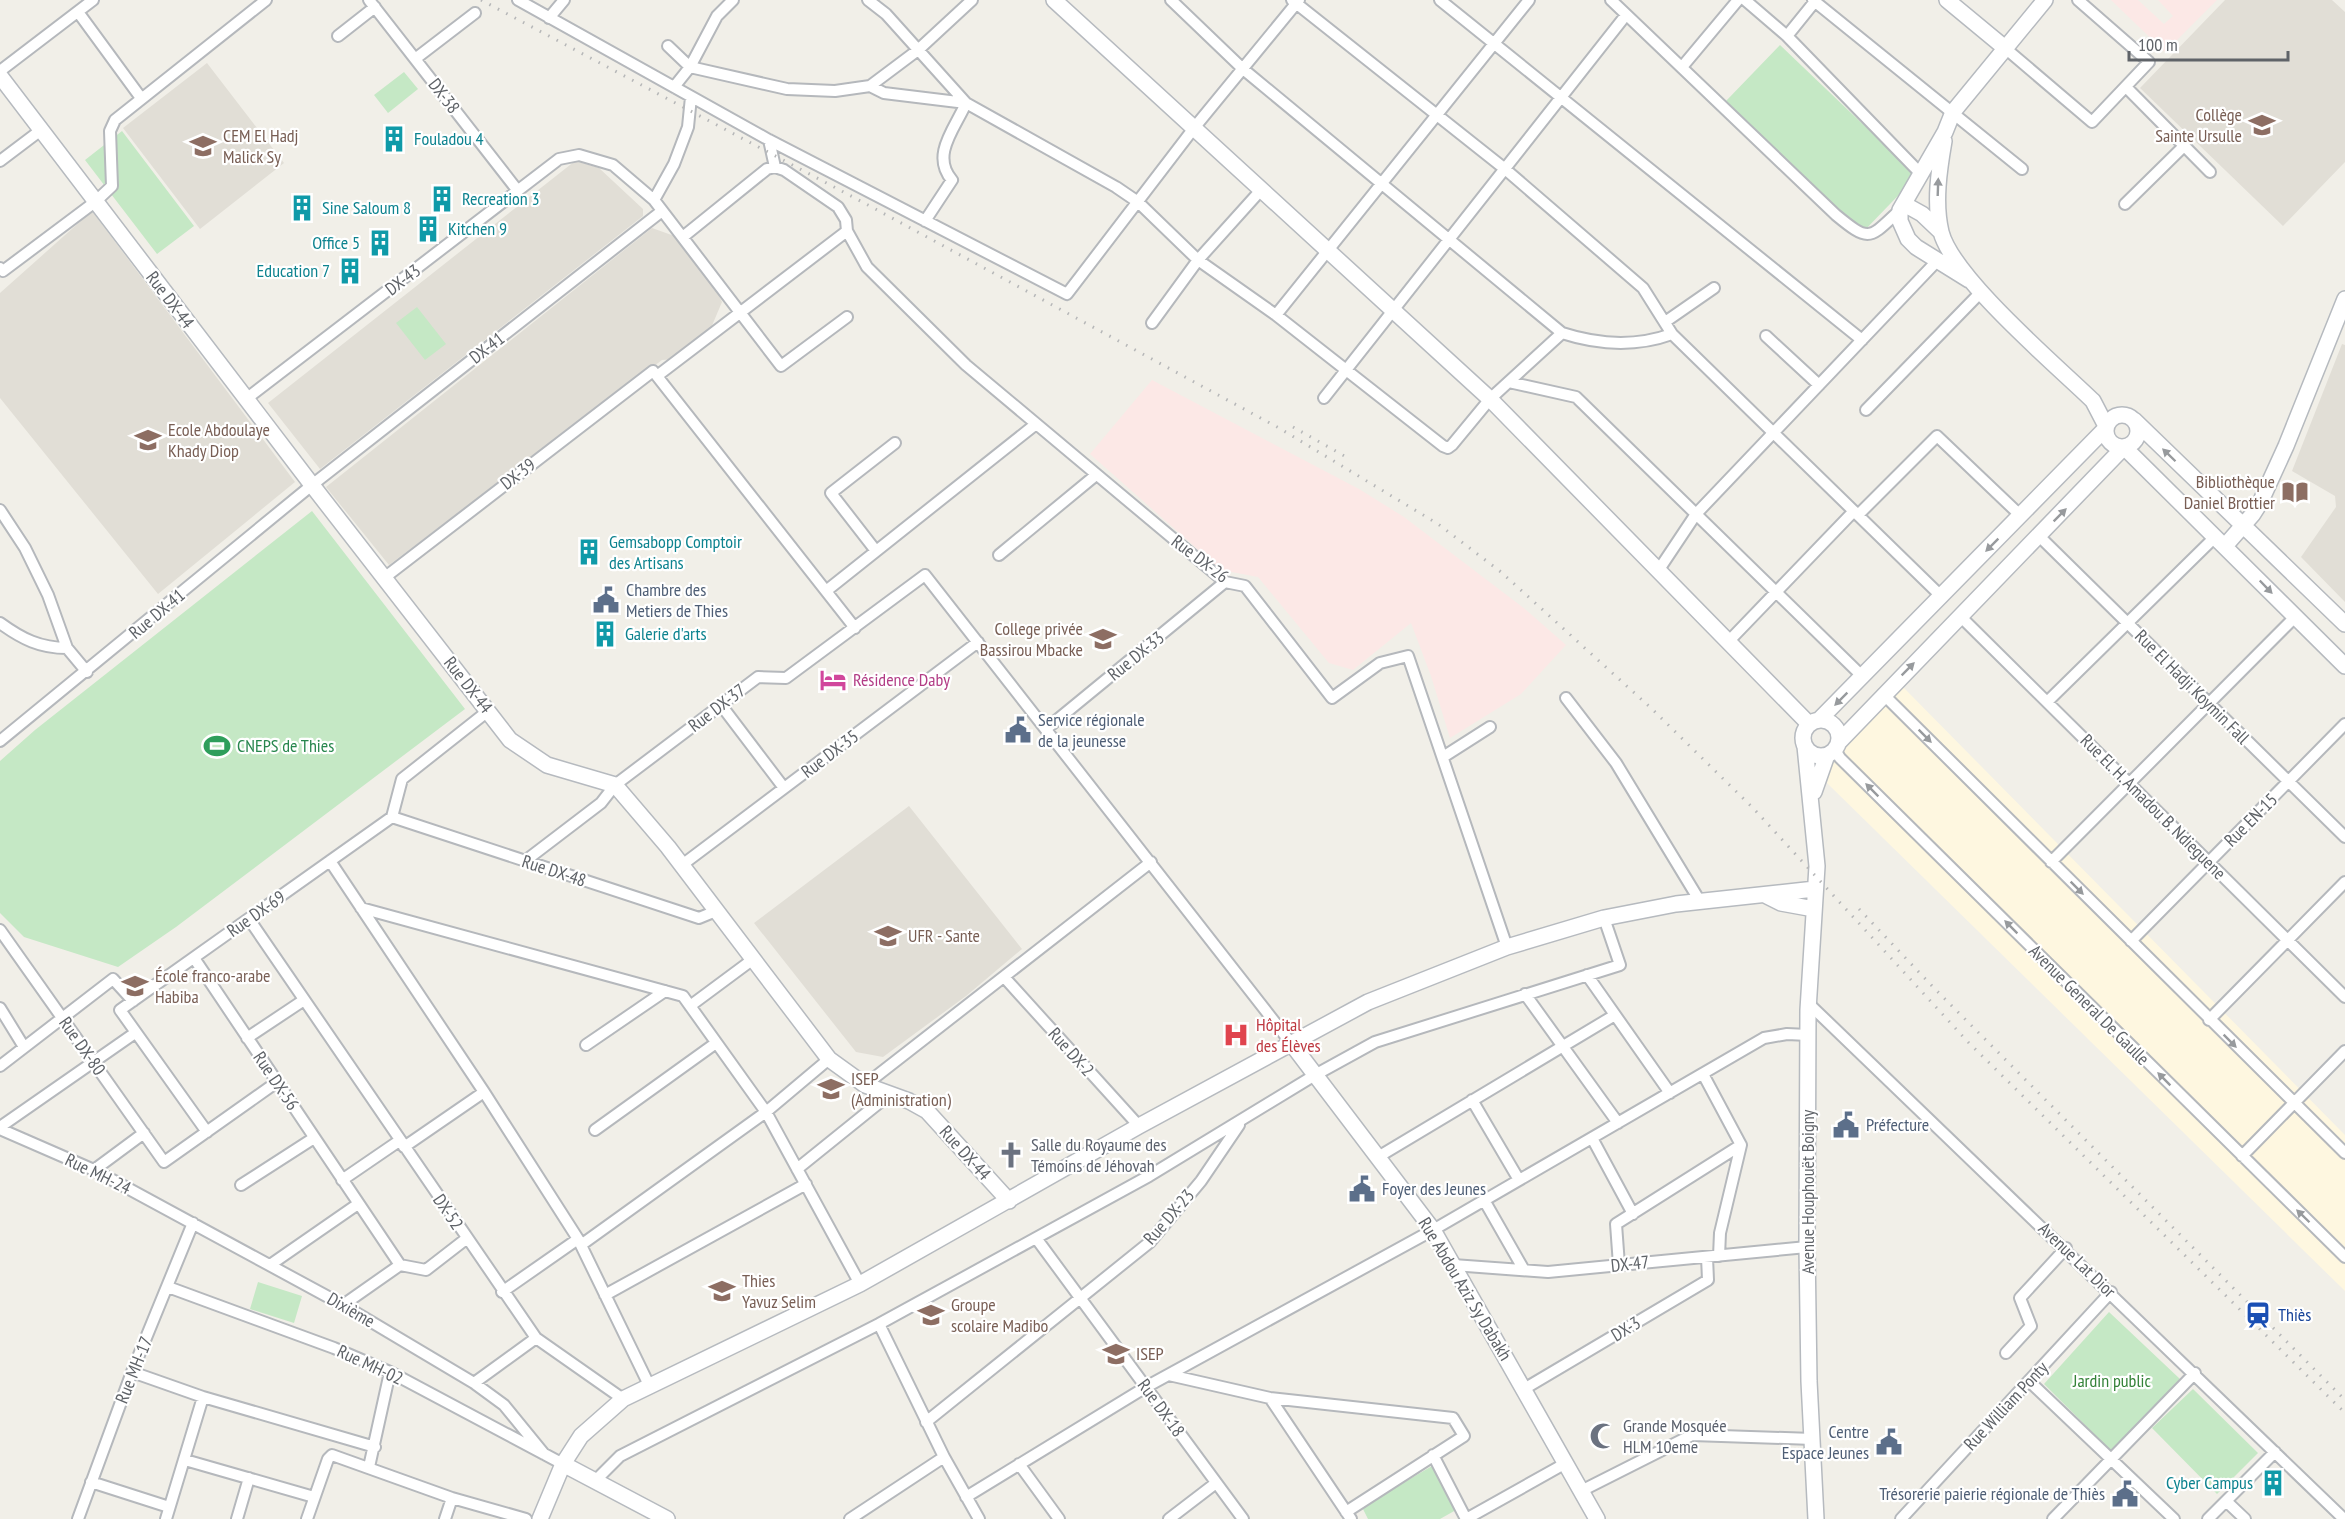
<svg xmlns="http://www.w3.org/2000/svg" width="2345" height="1519" font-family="'PT Sans Narrow',sans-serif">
  <rect width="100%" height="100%" fill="#f1efe8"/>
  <path fill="#fef7e0" d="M1903,687L2345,1135V1291L1827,783L1833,760Z"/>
  <path fill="#e1ded6" d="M2225,0H2332L2345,12V162L2283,226L2140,88Z
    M207,63L284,163L200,229L123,128Z
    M575,161L599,168L643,209V216L320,469L268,403Z
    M92,211L295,482L158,594L0,398V293Z
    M652,228L680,238L712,280L722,302L708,335L675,359L662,360L389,565L326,487Z
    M2342,344L2345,345V602L2301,557L2336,507L2335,496L2292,471Z
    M909,806L1022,949L966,996L883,1057L856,1052L754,923Z"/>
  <path fill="#fce8e6" d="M2111,0H2138L2164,24L2173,16L2158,0H2217L2165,52Z
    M1152,380L1359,489L1404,517L1525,609L1566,645L1521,694L1450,738L1431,676L1411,623L1353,670L1329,663L1258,577L1221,570L1090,454Z"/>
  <path fill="#c5e8c5" d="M1780,45L1917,176L1863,232L1726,101Z
    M404,72L418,89L388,113L374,95Z
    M122,131L194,226L157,254L85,160Z
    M417,307L446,344L425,360L396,323Z
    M312,511L465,709L176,927L118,967L24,937L0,913V761L35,730Z
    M258,1282L302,1296L294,1323L250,1309Z
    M2109,1312L2180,1379L2112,1452L2044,1384Z
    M2193,1389L2258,1453L2217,1494L2152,1428Z
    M1432,1466L1456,1510L1440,1519H1368L1362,1507Z"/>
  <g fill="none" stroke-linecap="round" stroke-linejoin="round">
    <g stroke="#b5b8bc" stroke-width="14">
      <path id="street" d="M369,0L518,191
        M518,0L769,140L1067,294L1194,128L1299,0
        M868,0L886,14L966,103L1116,187L1138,202L1198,260L1276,315L1443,446L1448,448L1452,445L1490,399L1562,333
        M1171,0L1243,69L1562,333C1599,345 1636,347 1672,334
        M1292,0L1505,169L1643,288L1672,334L1942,597
        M1440,0L1862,340
        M1611,0L1836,215C1870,243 1869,239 1900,210
        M1745,0L1787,36L1816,0
        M1813,0L2022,169
        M78,12L141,98
        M549,18L564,0
        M338,36L375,7
        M1787,36L1921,174
        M668,46L690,67L717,16L733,0
        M2005,48L2092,122L2149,62L2078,0
        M415,59L475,13
        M1682,67L1738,0
        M0,71L93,0
        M870,86L884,93L966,103
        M674,87L690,67L787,89L835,91L870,86L918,50L972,0
        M2126,87L2210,172
        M769,140L775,167
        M0,161L41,130
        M654,200L674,164L688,127L691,97
        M2125,204L2184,146
        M925,221L952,180C930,155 956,127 966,103
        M684,236L767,169L775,167L784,170L838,207L846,220L847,231L867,267L966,365L1225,582L1245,586L1332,698L1380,663L1408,656L1507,947
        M0,268L3,271L95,202L112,186L110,131L115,120L266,0
        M1276,315L1529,0
        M1665,322L1714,288
        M1152,323L1198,260L1261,190
        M1766,336L1819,385
        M657,376L847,231
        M1509,382L1576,397L1863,677
        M1324,398L1626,15
        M246,399L559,159L579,155L613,165L654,200L781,366L847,317
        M1866,410L1981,292
        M0,510L25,548L48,595L67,648L87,672
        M1858,515L1937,436L2021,516
        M2039,536L2345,837
        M876,551L831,493L895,443
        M999,555L1096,475
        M1658,571L1696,514L1937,261
        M384,578L653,371L855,628
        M826,591L1036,424
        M1960,616L2345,997
        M0,623C22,639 40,648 67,648
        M1728,642L1854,511
        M1883,694L2345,1153
        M1566,698L1616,763L1701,903
        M2047,702L2215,537
        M721,705L784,788
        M1046,729L1225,582
        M0,741L312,485L662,211
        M1835,750L1840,758L2345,1257
        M1443,757L1490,727
        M392,817L699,918L716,911
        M392,817L402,779L488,711
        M330,861L484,1092L578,1239L650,1387
        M525,861L601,803L615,785L758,677L786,678L925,575L1291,1043
        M2051,862L2295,617
        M682,865L978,642
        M361,908L683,996L766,1112L860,1284
        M249,919L536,1338L623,1399
        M0,930L164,1162L277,1082
        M2131,941L2345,724
        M194,958L400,1265L426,1270L466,1239
        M1587,975L1670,1093
        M1004,977L1139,1126
        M1525,994L1618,1123
        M1808,1003L2344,1519
        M690,1006L752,960
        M0,1008L24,1047
        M2209,1020L2345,882
        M247,1038L304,1000
        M586,1045L665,991
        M0,1066L113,979L133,1001
        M1703,1074L1741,1145L1720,1233L1719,1256
        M865,1085L1151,862
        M1472,1100L1519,1180
        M0,1127L135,1033
        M0,1129L94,1170L343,1305L474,1383L504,1405L544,1454
        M595,1130L716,1043
        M207,1132L120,1010L392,817
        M1592,1138L1633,1214
        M404,1147L484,1092
        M2242,1156L2345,1051
        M1378,1157L1615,1015
        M797,1169L890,1094
        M94,1170L144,1133
        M342,1180L399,1141
        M241,1185L314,1138
        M1484,1200L1524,1270
        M1036,1238L1243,1519
        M581,1245L766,1112L829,1059
        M270,1265L358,1204
        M1453,1265L1548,1272L1807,1247
        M1619,1265L1616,1224L1741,1145
        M168,1287L334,1348L390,1372L563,1464
        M502,1292L578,1239
        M605,1295L806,1184
        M343,1305L400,1265
        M879,1324L944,1457L979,1519
        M2006,1353L2031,1326L2020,1298L2066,1248
        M132,1372L203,1397L375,1447
        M1169,1375L1270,1398L1453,1418L1464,1436L1346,1512
        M2029,1381L2174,1519
        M474,1383L536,1338
        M1524,1389L1708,1280L1707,1257
        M1270,1398L1351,1519
        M926,1422L1150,1242L1201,1181L1239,1125
        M1433,1455L1466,1519
        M185,1460L314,1497
        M1019,1464L1059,1519
        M369,1467L390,1372
        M596,1480L620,1456L879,1324L1149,1176L1315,1075L1375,1042L1620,965L1604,918
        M91,1482L169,1507
        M1581,1491L1692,1435L1813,1439
        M966,1497L1146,1387L1433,1230L1764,1038L1787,1034L1808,1035
        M2226,1501L2245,1519
        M78,1519L132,1372L193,1223
        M166,1519L203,1397
        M237,1519L249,1478
        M307,1519L328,1459L332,1455L452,1498L526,1519
        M445,1519L452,1498
        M850,1519L944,1457
        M1169,1519L1216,1483
        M1466,1519L1566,1463
        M1901,1519L2111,1292
        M2053,1519L2195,1373
        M2208,1519L2275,1452"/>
    </g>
    <g stroke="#b6babf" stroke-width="18">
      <path id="secondary" d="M1054,0L1490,399L1809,724
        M1947,0L2005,48
        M0,76L312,485L510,740L547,765L615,785L668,847L829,1059L865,1085L909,1101L927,1111L1009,1201
        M1944,141C1939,170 1934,203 1941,232C1953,278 2056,365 2093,401L2106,426
        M1904,204L1922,214L1941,232
        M1969,280L1916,247L1908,239L1900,221V210L1945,132L1953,112L2045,0
        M2106 431a16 16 0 1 1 32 0a16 16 0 1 1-32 0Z
        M2134,420L2345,624
        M2225,546L2253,514L2260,503L2286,446L2345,299
        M1819,720L2106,428
        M1803 738a18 18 0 1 1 36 0a18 18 0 1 1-36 0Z
        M1839,742L2124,447L2345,666
        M1805,746L1817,866L1808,1010L1807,1247L1809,1381L1816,1519
        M1814,792L1827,755
        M1767,896L1781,903L1814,909
        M1291,1043L1433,1230L1597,1519
        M563,1464L667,1519
        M540,1519L563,1464L581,1436L623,1399L860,1284L1139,1126L1368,1002L1507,947L1604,918L1676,904L1815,889"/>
    </g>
    <use href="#street" stroke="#fff" stroke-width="10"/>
    <use href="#secondary" stroke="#fff" stroke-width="15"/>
    <path stroke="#b6b7b8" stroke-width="3" stroke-dasharray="1.5 8" stroke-linecap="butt" d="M481,0L868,205L1279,428L1438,524L1501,572L1652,709L1754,809L1968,1042L2345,1413
      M1293,427L1348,458
      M1859,909L1934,988L2345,1400"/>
  </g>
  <defs><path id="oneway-solid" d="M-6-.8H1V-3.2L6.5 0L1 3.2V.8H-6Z" transform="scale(1.5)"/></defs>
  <g fill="#979a9d">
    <use href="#oneway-solid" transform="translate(1938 187) rotate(-88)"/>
    <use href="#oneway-solid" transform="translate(2169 455) rotate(-136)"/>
    <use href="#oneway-solid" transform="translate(2060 515) rotate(-45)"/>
    <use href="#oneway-solid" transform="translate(1992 545) rotate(135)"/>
    <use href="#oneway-solid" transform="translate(2266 587) rotate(46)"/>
    <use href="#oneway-solid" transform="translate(1908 669) rotate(-45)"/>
    <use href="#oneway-solid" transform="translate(1841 699) rotate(135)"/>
    <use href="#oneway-solid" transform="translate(1925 736) rotate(45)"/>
    <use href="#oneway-solid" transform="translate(1872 790) rotate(-135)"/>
    <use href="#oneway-solid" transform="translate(2077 888) rotate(45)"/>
    <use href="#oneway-solid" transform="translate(2011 927) rotate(-135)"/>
    <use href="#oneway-solid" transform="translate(2230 1041) rotate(45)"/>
    <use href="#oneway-solid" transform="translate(2164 1079) rotate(-135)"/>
    <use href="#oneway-solid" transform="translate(2303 1216) rotate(-136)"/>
  </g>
  <defs>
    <g id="school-bare" transform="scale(2.07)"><path d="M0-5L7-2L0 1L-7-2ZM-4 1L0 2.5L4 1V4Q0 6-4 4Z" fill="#8d6e63" stroke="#fff" stroke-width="2.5" paint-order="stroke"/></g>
    <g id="building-bare" transform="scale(2.07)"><path d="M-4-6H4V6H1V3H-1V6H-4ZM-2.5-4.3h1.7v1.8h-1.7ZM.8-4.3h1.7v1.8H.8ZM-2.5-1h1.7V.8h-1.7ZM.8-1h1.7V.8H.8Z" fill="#0f9aa8" stroke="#fff" stroke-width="2.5" paint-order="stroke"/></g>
    <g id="university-bare" transform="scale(2.07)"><path d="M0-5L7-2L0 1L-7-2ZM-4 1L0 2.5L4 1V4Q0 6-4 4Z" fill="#8d6e63" stroke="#fff" stroke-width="2.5" paint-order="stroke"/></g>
    <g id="library-bare" transform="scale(2.07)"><path d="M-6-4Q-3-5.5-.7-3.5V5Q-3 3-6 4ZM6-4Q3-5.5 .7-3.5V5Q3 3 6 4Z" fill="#8d6e63" stroke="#fff" stroke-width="2.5" paint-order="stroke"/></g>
    <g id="civic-bare" transform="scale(2.07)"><path d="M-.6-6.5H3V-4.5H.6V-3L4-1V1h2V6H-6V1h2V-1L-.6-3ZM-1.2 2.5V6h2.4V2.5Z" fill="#5c6f8a" stroke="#fff" stroke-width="2.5" paint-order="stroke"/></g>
    <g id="hotel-bare" transform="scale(2.07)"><path d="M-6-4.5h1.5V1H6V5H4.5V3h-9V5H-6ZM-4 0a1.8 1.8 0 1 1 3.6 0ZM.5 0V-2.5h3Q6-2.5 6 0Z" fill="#d1479c" stroke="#fff" stroke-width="2.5" paint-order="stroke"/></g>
    <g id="stadium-bare" transform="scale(2.07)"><path d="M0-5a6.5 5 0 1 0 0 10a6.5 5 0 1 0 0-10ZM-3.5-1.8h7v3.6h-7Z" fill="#2e9e5b" stroke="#fff" stroke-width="2.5" paint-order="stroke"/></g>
    <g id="hospital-bare" transform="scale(2.07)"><path d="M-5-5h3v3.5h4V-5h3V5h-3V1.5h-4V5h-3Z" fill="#e0444e" stroke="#fff" stroke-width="2.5" paint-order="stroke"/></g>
    <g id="church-bare" transform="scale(2.07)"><path d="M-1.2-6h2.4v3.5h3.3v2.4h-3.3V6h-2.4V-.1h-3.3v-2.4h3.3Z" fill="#6b7280" stroke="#fff" stroke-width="2.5" paint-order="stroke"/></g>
    <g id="station-bare" transform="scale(2.07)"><path d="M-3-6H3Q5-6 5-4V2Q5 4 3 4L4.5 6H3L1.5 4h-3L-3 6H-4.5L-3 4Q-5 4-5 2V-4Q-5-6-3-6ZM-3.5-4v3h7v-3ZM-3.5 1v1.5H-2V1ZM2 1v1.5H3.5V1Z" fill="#1a4fb4" stroke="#fff" stroke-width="2.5" paint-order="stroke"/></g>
    <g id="mosque-bare" transform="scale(2.07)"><path d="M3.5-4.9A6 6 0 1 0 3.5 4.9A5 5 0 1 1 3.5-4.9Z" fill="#6b7280" stroke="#fff" stroke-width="2.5" paint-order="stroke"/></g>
  </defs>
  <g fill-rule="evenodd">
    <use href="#school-bare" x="2262" y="125"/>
    <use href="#building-bare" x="394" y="139"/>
    <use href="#university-bare" x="203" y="146"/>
    <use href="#building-bare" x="442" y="199"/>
    <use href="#building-bare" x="302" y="208"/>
    <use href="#building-bare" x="428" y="229"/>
    <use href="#building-bare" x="380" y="243"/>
    <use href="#building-bare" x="350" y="271"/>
    <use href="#school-bare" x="148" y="440"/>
    <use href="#library-bare" x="2295" y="492"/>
    <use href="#building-bare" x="589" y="552"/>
    <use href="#civic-bare" x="606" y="600"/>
    <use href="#building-bare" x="605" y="634"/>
    <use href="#school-bare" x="1103" y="639"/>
    <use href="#hotel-bare" x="833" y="680"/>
    <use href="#civic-bare" x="1018" y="730"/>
    <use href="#stadium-bare" x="217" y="746"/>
    <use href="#university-bare" x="888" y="936"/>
    <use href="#school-bare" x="135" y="986"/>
    <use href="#hospital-bare" x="1236" y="1035"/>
    <use href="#university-bare" x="831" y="1089"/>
    <use href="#civic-bare" x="1846" y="1125"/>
    <use href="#church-bare" x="1011" y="1155"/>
    <use href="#civic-bare" x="1362" y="1189"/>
    <use href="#school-bare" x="722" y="1291"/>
    <use href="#school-bare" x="931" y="1315"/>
    <use href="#station-bare" x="2258" y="1315"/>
    <use href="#university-bare" x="1116" y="1354"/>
    <use href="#mosque-bare" x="1603" y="1436"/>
    <use href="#civic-bare" x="1889" y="1442"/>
    <use href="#building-bare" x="2273" y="1483"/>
    <use href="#civic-bare" x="2125" y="1494"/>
  </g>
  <g text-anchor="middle" stroke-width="4.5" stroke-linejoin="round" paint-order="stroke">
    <g font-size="18" fill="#5f6368" stroke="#fff">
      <text transform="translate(444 96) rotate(52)" y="6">DX-38</text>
      <text transform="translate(403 280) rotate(-37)" y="6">DX-43</text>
      <text transform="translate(170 300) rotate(53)" y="6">Rue DX-44</text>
      <text transform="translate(487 348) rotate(-38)" y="6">DX-41</text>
      <text transform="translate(518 474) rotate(-38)" y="6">DX-39</text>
      <text transform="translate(1200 559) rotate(37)" y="6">Rue DX-26</text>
      <text transform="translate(157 614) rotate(-40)" y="6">Rue DX-41</text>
      <text transform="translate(1136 656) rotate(-39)" y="6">Rue DX-33</text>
      <text transform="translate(468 685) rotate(52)" y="6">Rue DX-44</text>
      <text transform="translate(2192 687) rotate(45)" y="6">Rue El Hadji Koymin Fall</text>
      <text transform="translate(717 708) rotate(-37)" y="6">Rue DX-37</text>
      <text transform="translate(830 754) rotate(-37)" y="6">Rue DX-35</text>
      <text transform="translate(2153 807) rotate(45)" y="6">Rue El. H. Amadou B. Ndieguene</text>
      <text transform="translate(2251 820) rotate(-45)" y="6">Rue EN-15</text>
      <text transform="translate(554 871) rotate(18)" y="6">Rue DX-48</text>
      <text transform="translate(256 914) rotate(-35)" y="6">Rue DX-69</text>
      <text transform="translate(2089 1005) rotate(45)" y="6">Avenue General De Gaulle</text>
      <text transform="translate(82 1046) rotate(55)" y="6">Rue DX-80</text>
      <text transform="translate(1071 1052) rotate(48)" y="6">Rue DX-2</text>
      <text transform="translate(276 1081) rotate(56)" y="6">Rue DX-56</text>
      <text transform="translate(965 1153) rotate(48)" y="6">Rue DX-44</text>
      <text transform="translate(98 1174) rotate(26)" y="6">Rue MH-24</text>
      <text transform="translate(1808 1192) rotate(-90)" y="6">Avenue Houphouët Boigny</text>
      <text transform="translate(448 1212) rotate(56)" y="6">DX-52</text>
      <text transform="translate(1169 1217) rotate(-49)" y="6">Rue DX-23</text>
      <text transform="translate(2077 1260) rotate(44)" y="6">Avenue Lat Dior</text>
      <text transform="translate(1630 1264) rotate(-6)" y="6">DX-47</text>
      <text transform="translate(1465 1289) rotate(59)" y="6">Rue Abdou Aziz Sy Dabakh</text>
      <text transform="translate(351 1310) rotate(30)" y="6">Dixième</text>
      <text transform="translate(1626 1329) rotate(-31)" y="6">DX-3</text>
      <text transform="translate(370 1365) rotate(25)" y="6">Rue MH-02</text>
      <text transform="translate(134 1370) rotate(-68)" y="6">Rue MH-17</text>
      <text transform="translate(2006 1406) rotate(-47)" y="6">Rue William Ponty</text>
      <text transform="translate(1161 1408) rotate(54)" y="6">Rue DX-18</text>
    </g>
    <g font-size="18" fill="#785e54" stroke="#fff" text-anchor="start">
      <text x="2242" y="121" text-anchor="end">Collège<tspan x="2242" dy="21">Sainte Ursulle</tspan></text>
      <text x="223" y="142">CEM El Hadj<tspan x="223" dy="21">Malick Sy</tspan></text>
      <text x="168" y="436">Ecole Abdoulaye<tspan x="168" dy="21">Khady Diop</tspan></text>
      <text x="2275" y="488" text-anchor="end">Bibliothèque<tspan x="2275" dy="21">Daniel Brottier</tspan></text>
      <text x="1083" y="635" text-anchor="end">College privée<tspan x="1083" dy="21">Bassirou Mbacke</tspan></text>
      <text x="908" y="942">UFR - Sante</text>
      <text x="155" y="982">École franco-arabe<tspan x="155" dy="21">Habiba</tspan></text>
      <text x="851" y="1085">ISEP<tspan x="851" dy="21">(Administration)</tspan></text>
      <text x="742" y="1287">Thies<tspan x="742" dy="21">Yavuz Selim</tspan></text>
      <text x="951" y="1311">Groupe<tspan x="951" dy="21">scolaire Madibo</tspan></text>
      <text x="1136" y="1360">ISEP</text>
    </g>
    <g font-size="18" fill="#0d838f" stroke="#fff" text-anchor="start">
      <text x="414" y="145">Fouladou 4</text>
      <text x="462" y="205">Recreation 3</text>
      <text x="322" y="214">Sine Saloum 8</text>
      <text x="448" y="235">Kitchen 9</text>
      <text x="360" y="249" text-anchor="end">Office 5</text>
      <text x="330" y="277" text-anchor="end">Education 7</text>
      <text x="609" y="548">Gemsabopp Comptoir<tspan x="609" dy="21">des Artisans</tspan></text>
      <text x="625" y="640">Galerie d'arts</text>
      <text x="2253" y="1489" text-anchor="end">Cyber Campus</text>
    </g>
    <g font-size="18" fill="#4e5e75" stroke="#fff" text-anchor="start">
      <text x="626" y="596">Chambre des<tspan x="626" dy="21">Metiers de Thies</tspan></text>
      <text x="1038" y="726">Service régionale<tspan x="1038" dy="21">de la jeunesse</tspan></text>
      <text x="1866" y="1131">Préfecture</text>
      <text x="1382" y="1195">Foyer des Jeunes</text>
      <text x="1869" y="1438" text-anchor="end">Centre<tspan x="1869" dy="21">Espace Jeunes</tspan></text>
      <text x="2105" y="1500" text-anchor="end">Trésorerie paierie régionale de Thiès</text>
    </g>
    <g font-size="18" fill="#b23c85" stroke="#fff" text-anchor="start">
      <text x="853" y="686">Résidence Daby</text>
    </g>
    <g font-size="18" fill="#27864d" stroke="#fff" text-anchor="start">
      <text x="237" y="752">CNEPS de Thies</text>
    </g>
    <g font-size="18" fill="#be3a42" stroke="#fff" text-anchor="start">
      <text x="1256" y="1031">Hôpital<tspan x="1256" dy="21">des Élèves</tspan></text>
    </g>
    <g font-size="18" fill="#5b616d" stroke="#fff" text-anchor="start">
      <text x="1031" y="1151">Salle du Royaume des<tspan x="1031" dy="21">Témoins de Jéhovah</tspan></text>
      <text x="1623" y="1432">Grande Mosquée<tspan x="1623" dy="21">HLM 10eme</tspan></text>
    </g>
    <g font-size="18" fill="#164399" stroke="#fff" text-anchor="start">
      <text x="2278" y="1321">Thiès</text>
    </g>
    <g font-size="18" fill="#348238" stroke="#fff">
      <text x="2112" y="1387">Jardin public</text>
    </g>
  </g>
  <path d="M2129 51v9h159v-9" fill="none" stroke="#5f6368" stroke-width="3"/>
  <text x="2138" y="51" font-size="18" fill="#5f6368" stroke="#ffffff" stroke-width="4.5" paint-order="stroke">100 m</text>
</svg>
